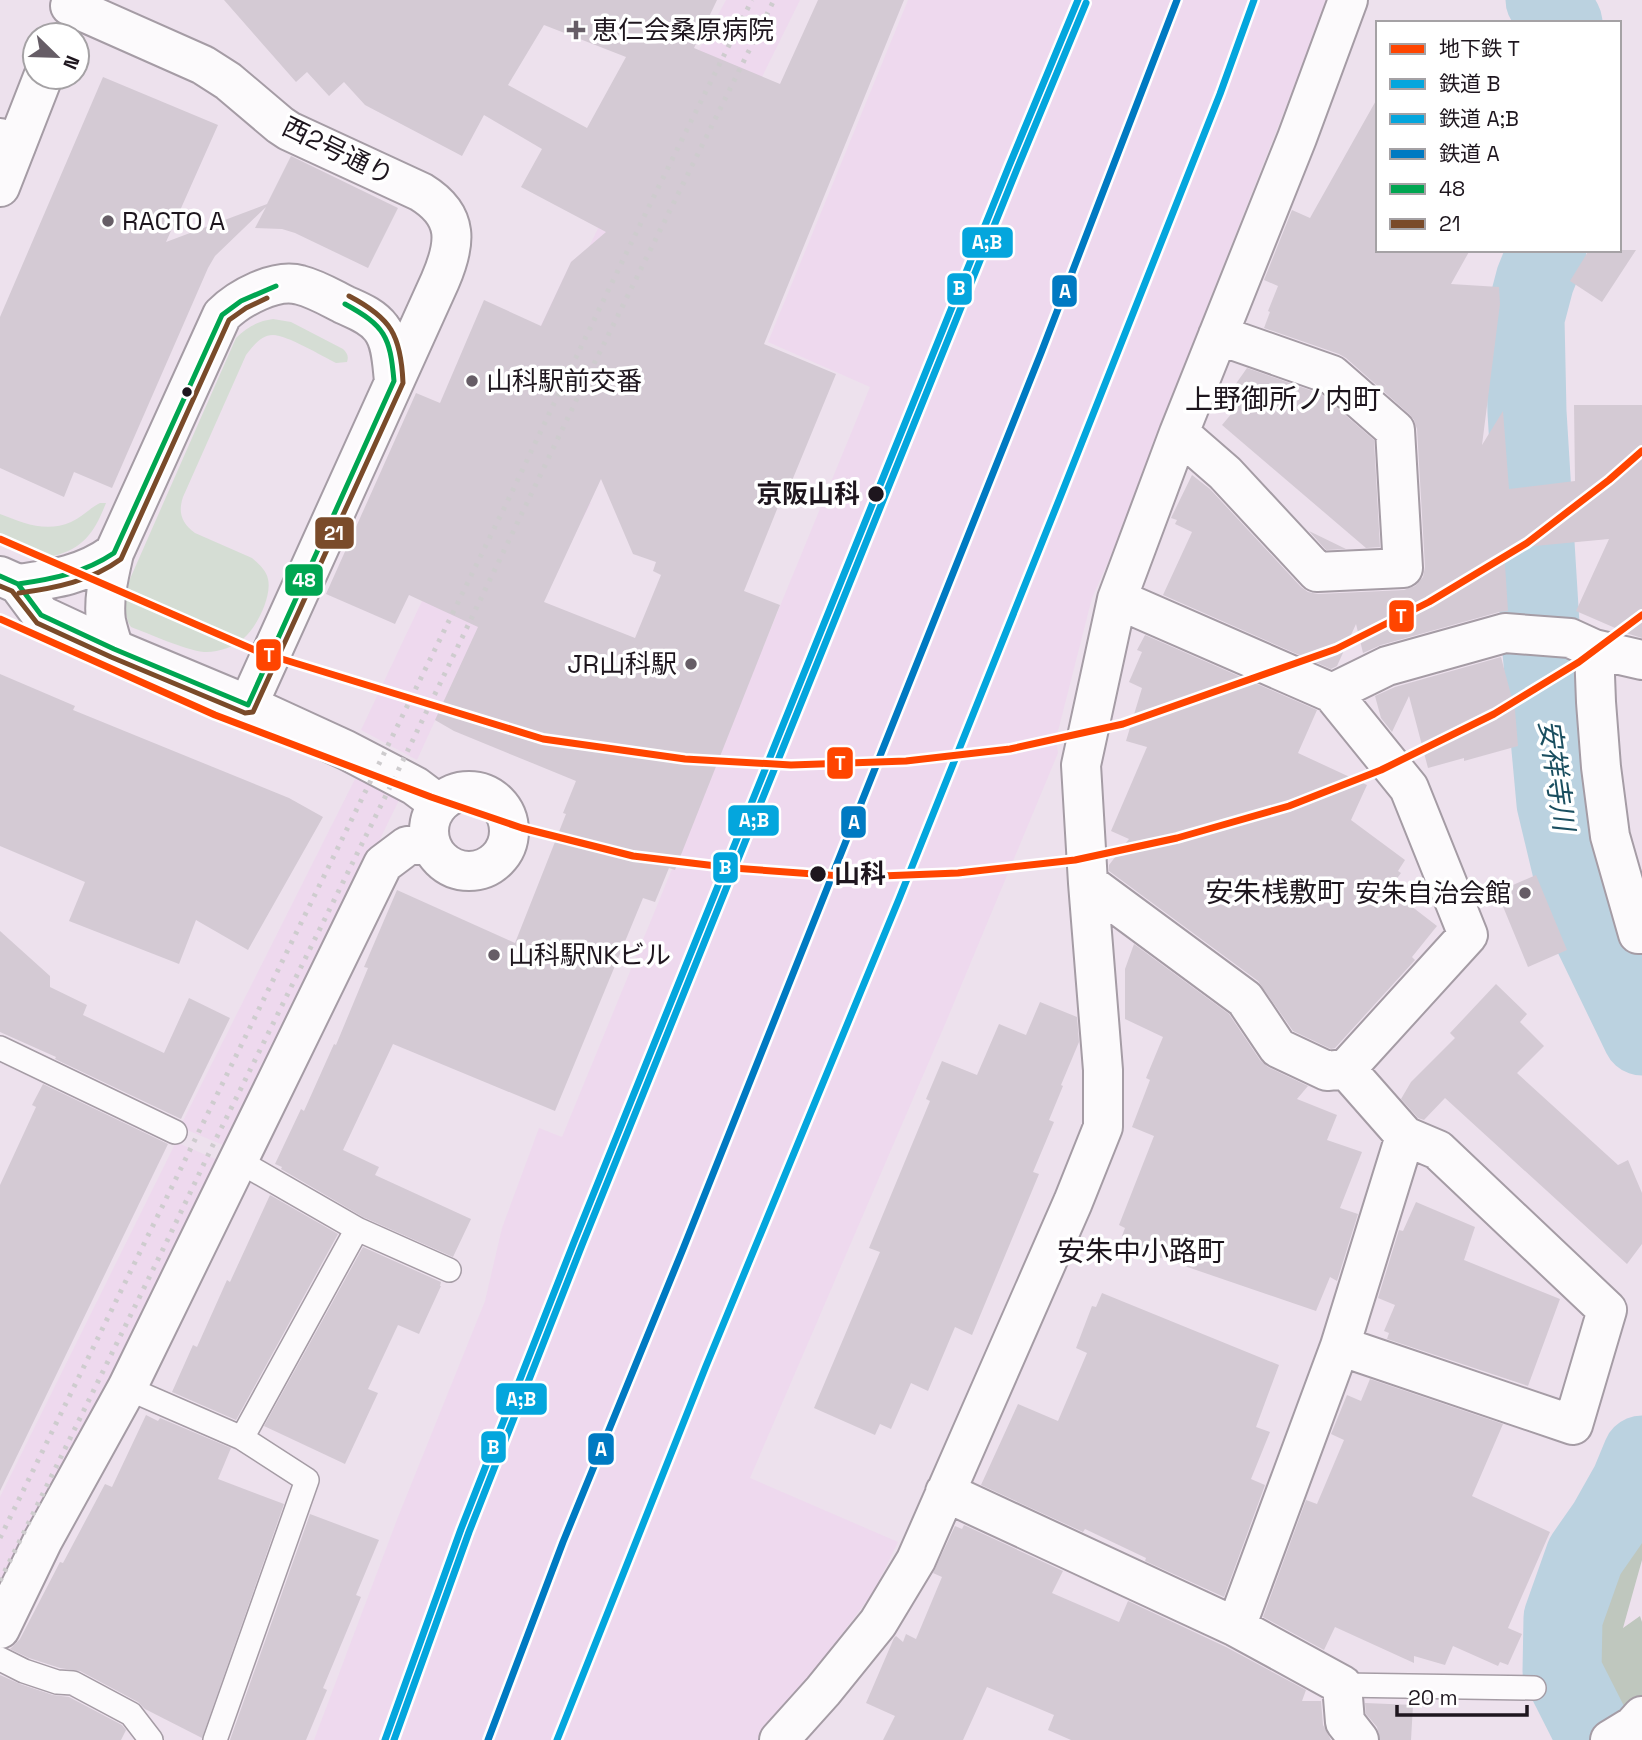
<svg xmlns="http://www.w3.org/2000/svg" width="1642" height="1740" font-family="'Space Grotesk','Noto Sans JP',sans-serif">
  <rect width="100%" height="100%" fill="#ede1ed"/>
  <path fill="#eed9ee" d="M726,0H800L762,77L580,499L591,503L583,518L455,677L417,760L361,730L422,601L529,351L571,262L589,247L649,122L676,102L700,48Z
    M908,0H1328L1208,304L1117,542L1092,598L1056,739L1058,753L946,1022L750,1478L898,1542L874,1591L763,1740H314L398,1517L485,1301L502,1228L539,1128L562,1137L870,387L768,342Z
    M358,773L401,796L230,1148L180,1127Z
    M176,1142L222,1162L0,1614V1497Z"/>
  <path fill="#d5ddd4" d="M273,319L291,322L343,349C347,353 349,356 347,362L336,363C322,356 287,335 273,335C261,335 253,346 246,355L183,497C178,512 181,523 195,533L252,558C259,564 266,570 268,579C272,596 257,627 244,638C235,647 216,653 204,652C185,650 150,634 131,627L128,622L122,597L236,338C247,327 258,321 273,319Z
    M100,503H106C95,531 84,549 53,556C46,558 38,559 31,557C21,555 10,548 0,544V514C23,523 46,533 71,522C82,517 90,508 100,503Z"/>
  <path fill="#bfc7be" d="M1642,1455V1560L1623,1628L1640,1616L1642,1622V1740H1583L1534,1688L1552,1607L1585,1556L1608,1523L1630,1484Z"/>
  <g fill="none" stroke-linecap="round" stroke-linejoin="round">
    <path stroke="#bbd2e0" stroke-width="79" d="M1545,0L1557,12L1563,23
      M1547,250L1535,280L1525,318L1527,412L1541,641L1556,803L1582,912L1642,1036
      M1597,1740L1562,1671L1563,1618L1585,1556L1608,1523L1630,1484L1642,1455"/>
  </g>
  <path fill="#d4cad4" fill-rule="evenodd" d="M224,0H717L694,48L780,84L818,0H904L764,344L836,374L789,488L786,487L744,591L780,605L675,870L669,868L655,902L643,898L555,1111L393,1044L343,1150L379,1167L375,1175L471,1219L453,1257L363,1217L281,1169L282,1167L275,1164L301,1109L304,1111L334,1044L336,1045L368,968L364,967L397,890L515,943L566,814L563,813L576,781L454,731L435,720L478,627L409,595L395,624L326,594L416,393L440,403L484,300L541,326L571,262L606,232L521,187L542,149L484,115L462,156L365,105L344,82L329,96L307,72L296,82ZM544,25L626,57L587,128L508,85ZM601,479L633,554L656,562L653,571L661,575L635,638L544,602Z
    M103,77L218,125L166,242L267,204L291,156L398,208L368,268L295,233L282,229L255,228L266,207L215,256L208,268L112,488L74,472L64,497L0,468V317Z
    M1378,97V250H1470L1451,284L1499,287L1500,304L1482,445L1503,411L1509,489L1575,481L1574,405H1642V638L1629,634L1576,611L1609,539L1504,549L1508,611L1499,612L1381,645L1363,653L1356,624L1337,666L1331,669L1163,595L1192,532L1175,524L1177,520L1171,518L1192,475L1210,489L1301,587L1308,592L1318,594L1404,590L1415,586L1423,577L1425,567L1417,429L1414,420L1409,414L1346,358L1339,354L1264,328L1270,312L1268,311L1278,286L1264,280L1292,210L1310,218Z
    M1589,250H1636L1602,302L1570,281Z
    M1247,368L1321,394L1374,440L1380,547L1366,548L1222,425L1248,394L1235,385Z
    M1309,531L1346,549L1326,550Z
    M1145,635L1317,710L1298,753L1367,785L1351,820L1405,860L1398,871L1401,873L1389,889L1437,926L1412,957L1415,960L1335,1048L1331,1049L1293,1031L1258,981L1109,871V865L1129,839L1111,831L1147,747L1126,741L1142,688L1129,682L1142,652L1137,650Z
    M1501,657L1515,710L1518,746L1464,761V758L1428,768L1409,696L1392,732L1381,718L1375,696L1395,687Z
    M0,674L75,706L73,710L289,798L323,817L248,950L196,920L179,964L69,921L85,882L0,846Z
    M1536,875L1567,950L1528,967L1497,892Z
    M0,931L50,976V987L87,1005L83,1015L164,1053L189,998L230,1018L181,1119L55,1059L56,1057L0,1032Z
    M1134,944L1229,1014L1260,1060L1268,1067L1308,1086L1297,1099L1337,1115L1327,1140L1362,1152L1340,1208L1358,1214L1337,1281L1330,1277L1316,1311L1123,1245L1126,1238L1122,1236L1125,1228L1119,1225L1154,1136L1132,1127L1150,1080L1146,1078L1163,1037L1125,1019V969Z
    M1496,984L1527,1014L1520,1022L1544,1046L1517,1073L1618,1165L1628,1160L1642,1193V1244L1627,1264L1445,1098L1424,1120L1418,1118L1401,1099L1411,1082L1455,1038L1450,1033Z
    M1040,1002L1077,1017L1079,1042L1061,1085L1063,1086L1049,1120L1054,1122L1033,1172L1039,1174L972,1335L955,1327L928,1391L911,1383L891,1429L880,1424L875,1435L814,1408L880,1252L869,1248L930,1101L926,1099L942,1061L977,1075L999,1024L1026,1035Z
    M43,1084L168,1144L0,1491V1185L36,1107L32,1105Z
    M270,1195L338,1234L236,1420L172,1392L193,1345L197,1347L227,1280L230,1282Z
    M1416,1202L1475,1227L1464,1260L1560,1299L1528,1386L1387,1339L1389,1333L1384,1331L1395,1305L1378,1298L1399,1230L1403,1231Z
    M363,1247L441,1282L440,1286H441L419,1334L398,1325L368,1389L378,1393L345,1464L264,1426Z
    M1102,1293L1279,1365L1256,1427L1270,1432L1251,1479L1265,1485L1224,1597L1145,1561L1146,1558L1085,1529L1083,1532L981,1485L1018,1404L1058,1421L1087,1353L1076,1348L1092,1306L1096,1307Z
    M1370,1379L1503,1424L1472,1496L1550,1532L1508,1628L1522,1634L1508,1665L1500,1662L1498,1666L1453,1646L1445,1665L1414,1656V1663L1335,1627L1324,1650L1263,1617L1306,1500L1317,1504L1344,1440L1331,1434L1347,1395L1361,1401Z
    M146,1415L158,1421L160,1418L231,1448L218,1479L284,1504L202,1738L145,1709L138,1702L80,1671L60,1668L29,1658L10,1649L20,1639L60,1562L63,1563L105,1484L112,1487Z
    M310,1514L379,1540L356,1595L361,1597L323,1688L327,1690L306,1740H230Z
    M964,1525L1063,1571L1052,1593L1119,1622L1128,1601L1226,1647L1306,1690L1302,1701H1321L1323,1725L1331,1740H1071L1048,1730L1054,1715L987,1687L963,1740H883L895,1716L866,1703L894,1638L896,1636L903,1642L906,1634L916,1639L942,1577L933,1573L955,1526L962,1529Z
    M0,1675L20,1684L53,1695L69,1697L122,1725L126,1730L121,1740H0Z
    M1365,1703L1413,1705L1411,1740H1380L1377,1727L1366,1714Z"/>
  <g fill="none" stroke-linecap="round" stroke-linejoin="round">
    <g stroke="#a59ca5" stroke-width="26">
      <path id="lane" d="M0,1048L175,1132
        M237,1160L357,1229L449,1270
        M127,1388L242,1438L307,1480L215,1740
        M242,1438L357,1229
        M0,1659L24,1671L57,1682L73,1683L131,1714L151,1740
        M1342,1685L1534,1688"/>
    </g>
    <g stroke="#a59ca5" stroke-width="42">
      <path id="street" d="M70,6L203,65L228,81L280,125L289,131L421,192C460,216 456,244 440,281L248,705
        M0,187L43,77
        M1179,433L1225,473L1317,572L1403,568L1395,430L1332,375L1218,335
        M18,584C54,579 84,575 114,553
        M114,649C111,640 108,630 106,621C103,599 109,575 114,553L222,315C239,298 276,278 300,285C316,289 331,298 345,305C358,311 372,316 381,328C392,342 392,364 394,381
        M1594,649L1596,702L1601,767L1610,836L1638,934H1642
        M1332,693L1387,666L1505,633L1570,638L1594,649L1642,660
        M429 831a40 40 0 1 1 80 0a40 40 0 1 1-80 0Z
        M1088,883L1245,999L1278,1048L1327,1071L1346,1069L1468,935L1409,788L1332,693L1117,599
        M1340,1346L1573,1425L1607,1310L1438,1150L1405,1136
        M945,1492L1236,1627L1342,1685L1345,1722L1359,1740
        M1236,1627L1340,1346L1405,1136L1346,1069
        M0,1629L43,1540L127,1388L383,864L407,846L430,843
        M779,1740L823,1691L878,1623L916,1560L1073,1202L1103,1127V1070L1088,883L1081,765L1117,599L1179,433L1297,138L1348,0
        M1610,1740L1633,1726L1642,1716"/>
    </g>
    <g stroke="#a59ca5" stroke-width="42">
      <path id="secondary" d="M0,138L16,145
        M0,576L18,584L41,615L114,649L248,705L346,750L415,786L439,804"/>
    </g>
    <use href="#lane" stroke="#fcfafc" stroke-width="23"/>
    <use href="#street" stroke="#fcfafc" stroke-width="38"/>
    <use href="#secondary" stroke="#fcfafc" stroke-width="38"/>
    <path stroke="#ceccce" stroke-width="5" stroke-dasharray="3.5 7" stroke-linecap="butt" d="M0,1538L512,492C590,327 669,163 752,0
      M0,1581L169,1237L211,1149L396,775L587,378L774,0"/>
    <g stroke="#fff" stroke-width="10">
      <path id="bus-1" d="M0,576L18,584L41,615L114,649L248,705L394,381C390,336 385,326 345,304
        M18,584C53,579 84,573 114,553L222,315L241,301L276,286"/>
    </g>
    <g stroke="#fff" stroke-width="10">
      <path id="bus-2" d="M0,586L12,591L37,623L111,657L245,713L253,712L403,383C401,335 391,318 349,296
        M19,593C56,588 91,581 121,559L229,320L246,308L267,298"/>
    </g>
    <use href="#bus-1" stroke="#00a651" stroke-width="5"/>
    <use href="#bus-2" stroke="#7a4b2a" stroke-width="5"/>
    <g stroke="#fff" stroke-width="12">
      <path id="rail-1" d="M385,1740L461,1529L574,1242L1009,166L1078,0
        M557,1740L706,1366L899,899L1063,490L1220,94L1254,0"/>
    </g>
    <g stroke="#fff" stroke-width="12">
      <path id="rail-2" d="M394,1740L469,1532L582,1245L1017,169L1086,3"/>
    </g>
    <g stroke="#fff" stroke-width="12">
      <path id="rail-3" d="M488,1740L563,1542L683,1249L1041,353L1177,0"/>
    </g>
    <use href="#rail-1" stroke="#04a6dd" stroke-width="7"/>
    <use href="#rail-2" stroke="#04a6dd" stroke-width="7"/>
    <use href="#rail-3" stroke="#007ac2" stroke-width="7"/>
    <g stroke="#fff" stroke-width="12">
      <path id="metro-1" d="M0,539L259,652L543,739L685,759L791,765L906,761L1010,749L1123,724L1336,649L1429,602L1527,543L1609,480L1642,451
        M0,619L215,715L431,797L522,828L633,856L733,868L855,877L958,873L1075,860L1177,838L1289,806L1381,770L1494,714L1579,662L1642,615"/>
    </g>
    <use href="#metro-1" stroke="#ff4500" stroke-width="7"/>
  </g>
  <g fill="#665d66" stroke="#fff" stroke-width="2.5">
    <path d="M572.5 19.5h7v7h7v7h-7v7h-7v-7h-7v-7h7z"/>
    <circle cx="108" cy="221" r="7"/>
    <circle cx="472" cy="381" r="7"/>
    <circle cx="691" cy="664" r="7"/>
    <circle cx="1525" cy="893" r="7"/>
    <circle cx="494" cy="955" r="7"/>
  </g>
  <g fill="#1e161e" stroke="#fff" stroke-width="2.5">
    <circle cx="187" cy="392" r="6"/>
    <circle cx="876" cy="494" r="9"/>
    <circle cx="818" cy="874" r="9"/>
  </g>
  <g text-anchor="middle" stroke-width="7" stroke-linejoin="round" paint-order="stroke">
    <g font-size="26" fill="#1e161e" stroke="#fff" text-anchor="start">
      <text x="592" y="39">恵仁会桑原病院</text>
      <text x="122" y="230">RACTO A</text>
      <text x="486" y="390">山科駅前交番</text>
      <text x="677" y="673" text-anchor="end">JR山科駅</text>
      <text x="1511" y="902" text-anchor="end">安朱自治会館</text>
      <text x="508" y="964">山科駅NKビル</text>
    </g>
    <g font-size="26" fill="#1e161e" stroke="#fff">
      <text transform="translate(338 151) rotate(26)" y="9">西2号通り</text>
    </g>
    <g font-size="26" font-weight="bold" fill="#1e161e" stroke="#fff" text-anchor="end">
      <text x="860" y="503">京阪山科</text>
      <text x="834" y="883" text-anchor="start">山科</text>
    </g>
    <g font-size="28" fill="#1e161e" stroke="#fff">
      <text x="1283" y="409">上野御所ノ内町</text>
      <text x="1275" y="902">安朱桟敷町</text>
      <text x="1141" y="1261">安朱中小路町</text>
    </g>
    <g font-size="28" font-style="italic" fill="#1a4e5f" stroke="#fff">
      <text transform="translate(1557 775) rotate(82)" y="10">安祥寺川</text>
    </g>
  </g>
  <g stroke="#fff" stroke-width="2.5">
    <rect x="961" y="226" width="53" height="33" rx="7" fill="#04a6dd"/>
    <rect x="946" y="272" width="27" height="34" rx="7" fill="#04a6dd"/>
    <rect x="1051" y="274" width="27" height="34" rx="7" fill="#007ac2"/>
    <rect x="314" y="516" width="41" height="34" rx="7" fill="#7a4b2a"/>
    <rect x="284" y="563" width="40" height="34" rx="7" fill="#00a651"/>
    <rect x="1388" y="599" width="27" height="34" rx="7" fill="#ff4500"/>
    <rect x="255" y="638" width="27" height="34" rx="7" fill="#ff4500"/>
    <rect x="826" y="746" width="28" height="34" rx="7" fill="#ff4500"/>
    <rect x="727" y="804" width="53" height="33" rx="7" fill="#04a6dd"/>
    <rect x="840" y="805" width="27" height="34" rx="7" fill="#007ac2"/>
    <rect x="712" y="851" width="27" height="33" rx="7" fill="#04a6dd"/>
    <rect x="495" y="1382" width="53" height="34" rx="7" fill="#04a6dd"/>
    <rect x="480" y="1430" width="27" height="34" rx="7" fill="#04a6dd"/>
    <rect x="587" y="1432" width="28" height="34" rx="7" fill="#007ac2"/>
  </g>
  <g font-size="19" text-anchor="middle" font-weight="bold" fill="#fff">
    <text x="987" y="249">A;B</text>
    <text x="959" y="295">B</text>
    <text x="1065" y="298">A</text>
    <text x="334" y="540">21</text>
    <text x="304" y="587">48</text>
    <text x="1401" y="623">T</text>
    <text x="269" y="662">T</text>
    <text x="840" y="770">T</text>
    <text x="754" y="827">A;B</text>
    <text x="854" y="829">A</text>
    <text x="725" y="874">B</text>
    <text x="521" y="1406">A;B</text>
    <text x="493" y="1454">B</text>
    <text x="601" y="1456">A</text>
  </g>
  <rect x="1376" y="21" width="245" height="231" fill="#ffffff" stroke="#a5a2a5" stroke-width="2"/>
  <rect x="1390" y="44" width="35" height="10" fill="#ff4500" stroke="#a5a2a5" stroke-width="2"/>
  <text x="1439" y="56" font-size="21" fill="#1e161e">地下鉄 T</text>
  <rect x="1390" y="79" width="35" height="10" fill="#04a6dd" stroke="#a5a2a5" stroke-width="2"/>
  <text x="1439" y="91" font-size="21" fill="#1e161e">鉄道 B</text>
  <rect x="1390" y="114" width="35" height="10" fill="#04a6dd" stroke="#a5a2a5" stroke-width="2"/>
  <text x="1439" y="126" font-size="21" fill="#1e161e">鉄道 A;B</text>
  <rect x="1390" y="149" width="35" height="10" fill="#007ac2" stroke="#a5a2a5" stroke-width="2"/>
  <text x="1439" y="161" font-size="21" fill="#1e161e">鉄道 A</text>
  <rect x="1390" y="184" width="35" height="10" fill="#00a651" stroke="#a5a2a5" stroke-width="2"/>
  <text x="1439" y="196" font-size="21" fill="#1e161e">48</text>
  <rect x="1390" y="219" width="35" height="10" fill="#7a4b2a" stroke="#a5a2a5" stroke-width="2"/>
  <text x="1439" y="231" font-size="21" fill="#1e161e">21</text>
  <g transform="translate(56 56) rotate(113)"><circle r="33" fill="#ffffff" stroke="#a5a2a5" stroke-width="2"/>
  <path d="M0-5L12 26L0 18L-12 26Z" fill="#665d66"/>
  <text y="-10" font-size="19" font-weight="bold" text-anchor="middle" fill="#1e161e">N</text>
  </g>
  <path d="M1397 1705v10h130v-10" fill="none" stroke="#1e161e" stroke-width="3.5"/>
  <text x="1408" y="1705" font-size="21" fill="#1e161e" stroke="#ffffff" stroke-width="5" paint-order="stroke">20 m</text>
</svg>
